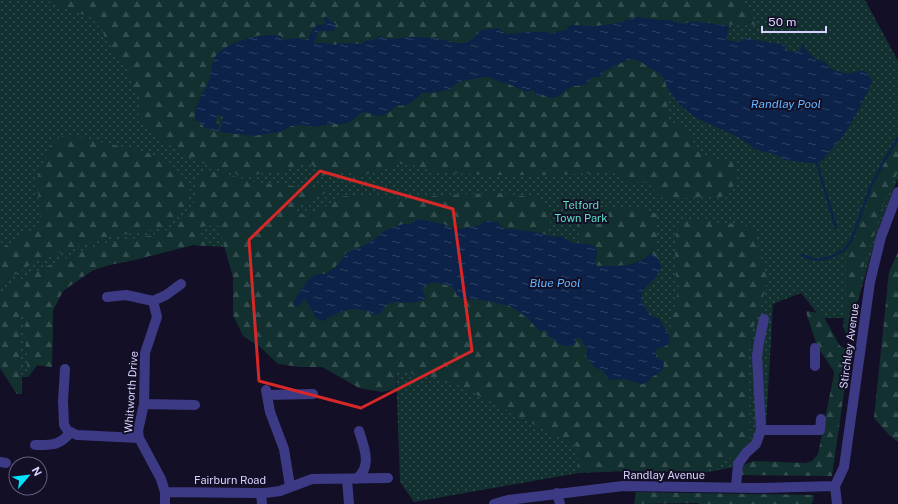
<svg xmlns="http://www.w3.org/2000/svg" width="898" height="504" font-family="'Public Sans',sans-serif">
  <defs>
    <pattern id="green-dots" width="8" height="8" patternUnits="userSpaceOnUse"><rect width="8" height="8" fill="#12302f"/><path d="M2 2h.1M6 6h.1" fill="none" stroke="#344d4e" stroke-width="1.8" stroke-linecap="round"/></pattern>
    <pattern id="forest-firs" width="22" height="20" patternUnits="userSpaceOnUse"><rect width="22" height="20" fill="#12302f"/><path d="M5 1l3.5 6h-7zM16 11l3.5 6h-7z" fill="#344d4e"/></pattern>
    <pattern id="water-ripples" width="26" height="14" patternUnits="userSpaceOnUse"><rect width="26" height="14" fill="#0c2248"/><path d="M2 4q2-2 4 0t4 0M15 11q2-2 4 0t4 0" fill="none" stroke="#2f4163"/></pattern>
  </defs>
  <rect width="100%" height="100%" fill="#130f26"/>
  <path fill="url(#green-dots)" d="M0,0H865L898,61V178L879,227L853,318H821L801,293L773,304L766,426L739,466L703,473L631,471L578,447V473L414,502L400,482L396,370L225,247L193,245L134,260L109,265L93,270L76,280L63,291L53,310L52,367L37,365L28,377H22V394H17L0,368Z"/>
  <path fill="url(#forest-firs)" d="M42,0H744L757,25L746,24L745,26L693,21L684,24L669,20H660L636,17L617,23L598,26L570,25L566,30L558,31L551,34L526,32L507,34L498,28L492,30L486,29L471,41L460,43L437,38L409,37L398,39H387L380,36L373,40L365,41L361,44L341,43L335,45L329,43H314L319,31L336,24L330,21L311,31L308,38L305,40L294,38L282,40L281,36L260,35L240,41L214,59L210,78L194,112L195,120L201,123L204,127L218,132L253,136L280,132L291,126L299,125L316,127L329,124H344L350,122L362,112C370,114 384,117 391,111C393,110 394,108 395,106L407,105L423,93L440,92L450,89L459,82L484,77H490L502,83H506L527,92L532,90L549,98L560,96L573,86L584,85L593,77H600C609,67 626,57 639,61C644,62 648,66 652,69C658,73 662,76 665,82C669,91 667,110 667,120L684,127L702,156L732,162C738,167 738,175 737,183L720,198L703,197L664,199L657,194L648,182L625,183L613,172L552,175H496L434,172L409,164H399L363,175H356L341,170L322,176L316,173L313,165C299,161 296,168 283,171C270,174 263,171 250,177C199,164 169,155 136,111L140,107L141,101L126,68L106,40L102,30L90,17Z
    M66,134L149,153L168,161L188,181C196,202 174,222 156,229L103,238L53,255L33,263L0,284V249L41,224L37,181L39,173L53,142Z
    M898,138V171L883,205L861,275L852,339L845,332L843,325L846,296V256L871,186L883,163Z
    M211,170L255,182L330,190L316,198L293,208L300,214L306,215L322,209L342,196L406,199L445,195L499,193L540,198L543,207L550,211V229L546,235L536,232L502,228L497,222L483,221L481,225L460,229L450,228L444,224L418,219C409,225 399,225 389,229C382,232 376,239 369,243C362,246 352,248 346,253C337,260 336,275 319,274L303,300H306L308,305L322,321C340,311 356,303 375,315L381,313C390,298 394,304 409,303C414,302 420,299 425,297L422,290C428,278 442,284 453,287L457,295L462,299L484,300L510,306L529,319L538,330L548,331L555,338L567,345H574L575,338H580L587,349L586,356L595,368L602,370L610,380L624,379L642,384L648,382L653,376L658,374L656,357V349L668,345L670,339L669,333L679,287L676,278L675,243L676,234L682,220L739,224L754,229L767,280L762,303L752,331L749,355L750,441L738,457L730,458L705,472L631,471L578,473V447L450,381L396,370V389L382,392L359,388L322,367H300L278,364L260,347L243,336L233,315V277L218,225L198,227L207,246L193,245L134,260L109,265L93,270L63,291L53,310L52,367L37,365L28,377L24,312H19L22,394H17L0,368V293L27,276L43,268L78,253L104,245V243C133,238 180,237 193,206C197,197 194,185 198,176Z
    M574,202L615,208L644,209L657,214V258L651,254C635,268 619,265 598,266L595,265L597,252L595,247L589,244L580,242Z
    M898,252V442L889,435L874,418L889,272Z
    M807,311L819,313L825,319L840,346L850,351L832,476L738,475V467L754,461L805,463L812,461L818,454L834,374L833,370L817,346L806,312Z
    M636,492L814,495L813,501L811,504H699L698,503L634,504Z"/>
  <path fill="url(#water-ripples)" d="M326,16L330,21L336,24L334,31H319L314,43H329L335,45L341,43L361,44L365,41L373,40L380,36C394,42 398,37 410,37C418,36 427,38 435,38C444,39 453,44 462,43C476,41 473,34 483,30C487,28 492,30 498,28L507,34L526,32H549L551,34L558,31L566,30L570,25L598,26L617,23L636,17L660,20H669L684,24L693,21L729,26L726,40L741,42L743,38L785,45V51L800,52L802,43L808,52L816,59L825,62L831,69L847,74L864,70L870,77L872,82L859,109L843,136L823,159L817,163H810L785,160L777,155L757,150L738,137L696,118L680,105L670,92L662,76L640,61L633,59L625,61L605,71L600,77H593L584,85C580,86 575,85 571,87C560,93 557,103 543,94L540,97L536,95L534,90H532L527,92L506,83H502L490,77H484L459,82L450,89L440,92L423,93L407,105L395,106C391,112 384,116 376,116L374,114L362,112L350,122L344,124H329L316,127L299,125L291,126L280,132L253,136L220,132L223,116L217,115L215,124L219,125L218,132L204,127L201,123L195,120C194,107 202,94 208,83C211,75 211,66 214,59C222,42 265,32 281,36L282,40L294,38L305,40C311,37 310,30 316,26C319,24 322,25 326,24L324,18Z
    M418,219L444,224L450,228L460,229L481,225L483,221L497,222L502,228L536,232L555,237L561,236L573,243L589,244L595,247L597,252L595,265L598,266C619,266 635,268 651,253L657,258L662,267L656,277L643,290L641,301L644,304L649,315L660,319C663,330 673,332 668,345L656,349V357L664,362L663,369L658,374L653,376L648,382L642,384L624,379L610,380L602,370L595,368L586,356L587,349L580,338H576L574,345L563,346L554,341V338L548,336V331L538,330L529,319L510,306L484,300L462,299L457,295L453,287C442,284 428,278 422,290L425,297L424,300L410,303L392,302L385,306L381,313L375,315C356,303 340,311 322,321C316,318 313,315 312,309L308,305L306,300H303L298,307L295,306L294,302L296,296L311,277L319,274H324L335,268L346,253L369,243L386,230L403,224H410Z"/>
  <g fill="none" stroke-linecap="round" stroke-linejoin="round">
    <path stroke="#0c2248" stroke-width="2.5" d="M817,163L836,228
      M802,255L812,259L820,260L833,256L844,250L851,241L871,186L883,163L898,138"/>
    <path stroke="#3d3a85" stroke-width="10" d="M107,297L126,295L153,301L166,295L181,284
      M153,301L157,317L145,353L144,404L138,431L139,438L161,479L165,492V504
      M815,366V348
      M65,369L63,401L64,425L68,431L77,435L139,438
      M266,390L270,412L284,449L290,486
      M267,395L313,394
      M144,404L195,405
      M761,430H820L821,419
      M35,445C52,445 59,446 71,432
      M0,462L6,463
      M347,479L349,504
      M356,479C373,467 364,447 359,431
      M736,487L738,464L746,453L756,444L761,430L757,356L759,342L764,319
      M165,492L265,493L280,491L312,479L388,478
      M261,493L262,504
      M557,493L560,504
      M494,504L508,500L623,486L758,488L835,486
      M837,504L835,486L844,467L870,282L881,237L898,192"/>
  </g>
  <path fill="none" stroke="#d62828" stroke-width="3" stroke-linejoin="round" d="M320,171L453,209L472,351L361,408L259,381L249,240Z"/>
  <g text-anchor="middle" stroke-width="4" stroke-linejoin="round" paint-order="stroke">
    <g font-size="11" fill="#5fe0c0" stroke="#130f26">
      <text x="581" y="209">Telford<tspan x="581" dy="13">Town Park</tspan></text>
    </g>
    <g font-size="11" fill="#d9d4ff" stroke="#130f26">
      <text transform="translate(849 346) rotate(-82)" y="4">Stirchley Avenue</text>
      <text transform="translate(131 392) rotate(-86)" y="4">Whitworth Drive</text>
      <text x="664" y="479">Randlay Avenue</text>
      <text x="230" y="484">Fairburn Road</text>
    </g>
    <g font-size="12" font-style="italic" fill="#62b6ff" stroke="#130f26">
      <text x="786" y="108">Randlay Pool</text>
      <text x="555" y="287">Blue Pool</text>
    </g>
  </g>
  <g transform="translate(28 476) rotate(62)"><circle r="19" fill="#130f26" stroke="#625e7d"/>
  <path d="M0-3L7 15L0 10L-7 15Z" fill="#00e5ff"/>
  <text y="-6" font-size="11" font-weight="bold" text-anchor="middle" fill="#d9d4ff">N</text>
  </g>
  <path d="M762 26v6h64v-6" fill="none" stroke="#d9d4ff" stroke-width="2"/>
  <text x="768" y="26" font-size="12" fill="#d9d4ff" stroke="#130f26" stroke-width="3" paint-order="stroke">50 m</text>
</svg>
